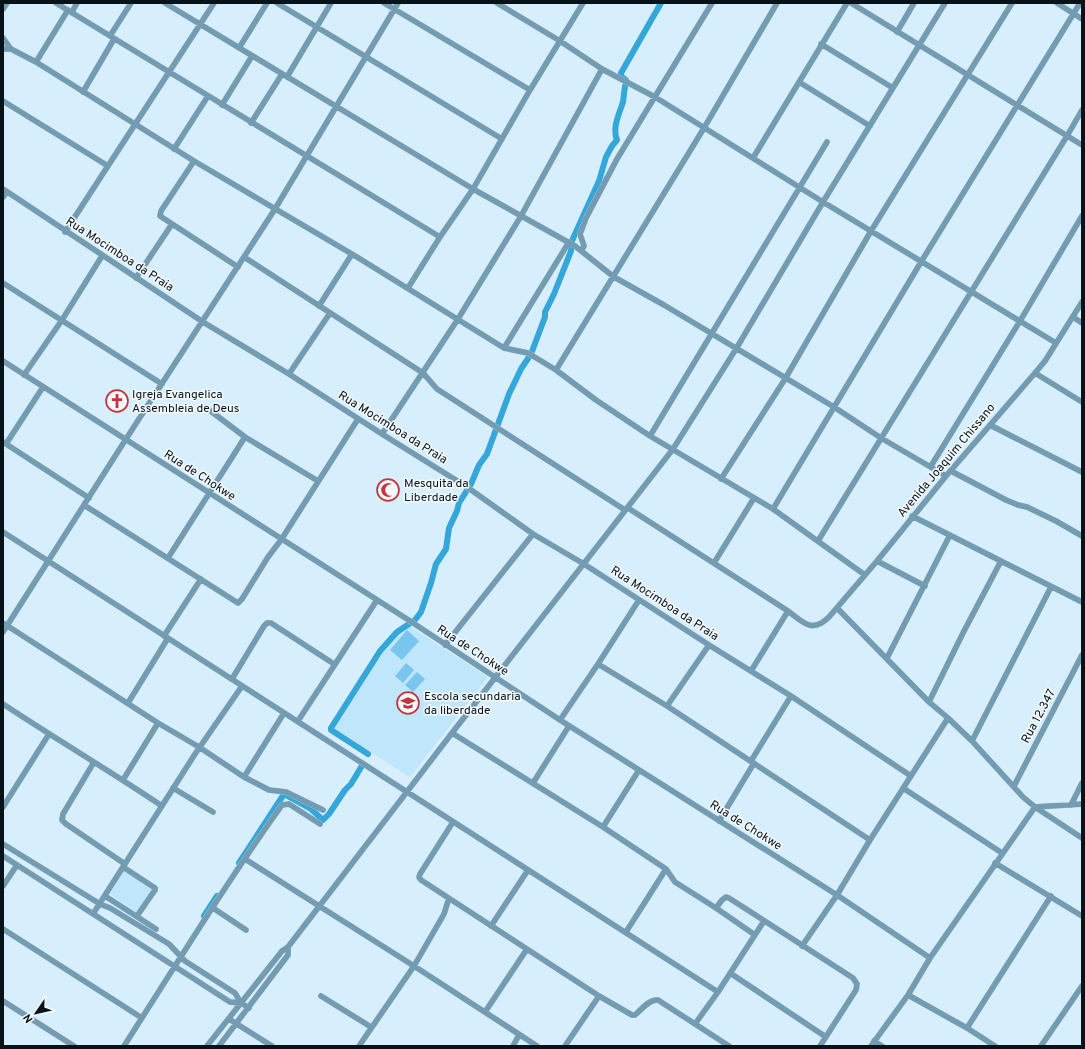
<svg xmlns="http://www.w3.org/2000/svg" width="1085" height="1049" font-family="Overpass,sans-serif">
  <rect width="100%" height="100%" fill="#d7effc"/>
  <path fill="#c0e6fb" d="M409,626L488,677L410,777L332,728L375,660L396,635Z
    M125,870L153,889L137,913L110,894Z"/>
  <path fill="#7ac5ed" d="M407,630L419,641L402,660L390,650Z
    M406,663L414,670L403,683L395,676Z
    M417,672L425,679L413,692L405,685Z"/>
  <g fill="none" stroke-linecap="round" stroke-linejoin="round">
    <path stroke="#34a6d9" stroke-width="6" d="M626,80L621,76V73L661,3
      M368,754L331,730V728L380,651L397,632L415,620L421,612L431,583L436,564L446,549L449,528L457,511L459,503L471,484L479,465L487,454L509,394L521,369L531,354L545,317V312L554,294L571,251V243L599,181L606,157L612,146L617,140C612,128 619,114 623,102C624,96 624,89 626,83
      M239,863L284,794L311,809L323,820L329,814L345,790L351,784L363,764
      M204,916L217,896"/>
    <g stroke="#b6ccd8" stroke-width="6">
      <path id="minor" d="M56,3L440,237
        M165,3L473,189L575,246L614,277L664,305L834,407L881,438L946,476
        M277,3L502,139
        M384,3L530,90
        M497,3L560,41L602,69L655,97L823,202L1056,343
        M851,3L1082,145
        M1057,3L1082,19
        M3,9L7,3
        M72,12L77,3
        M897,32L914,3
        M110,36L131,3
        M3,38L11,49
        M821,44L893,88
        M239,48L267,3
        M3,49H11L36,62L194,161L352,254L504,348L528,353L556,370L596,400L650,436L773,509L865,575
        M36,62L68,10
        M287,77L331,3
        M799,82L870,126
        M83,92L114,39
        M3,101L108,166
        M222,105L252,56
        M251,123L282,74
        M174,149L208,96
        M753,158L847,3
        M194,161L161,211L160,216L238,267
        M3,189L203,322L289,374L382,434L467,487L533,534L584,564L709,645L791,696L911,776
        M3,197L7,192
        M65,232L214,3
        M581,251L584,246L580,234L586,218L617,159L712,3
        M244,257L423,373L437,389L625,510
        M136,278L172,224
        M3,283L162,384
        M408,288L440,237L473,189L530,90L583,3
        M319,306L352,254
        M1073,317L1082,323
        M504,348L569,242
        M3,361L407,619L560,720L837,895L930,958
        M556,370L704,128L777,3
        M1035,373L1082,402
        M289,374L330,313
        M24,375L62,320L102,256
        M208,409L245,437L318,481
        M990,425L1082,472
        M382,434L458,319L521,216L602,69
        M650,436L827,142
        M3,442L89,498
        M6,444L43,387
        M931,466L1020,321L1082,216
        M951,471L1006,500L1018,505L1027,507L1056,521L1082,536
        M721,479L785,379L871,231L1012,3
        M84,505L238,603L242,599L268,557L281,540L358,419
        M628,508L788,611C803,622 812,634 829,617L877,561L946,476L1035,373L1045,361L1082,302
        M773,509L921,262L1080,3
        M912,516L1082,602
        M3,532L718,992
        M818,541L1067,136L1082,110
        M168,558L245,437
        M877,561L925,586
        M714,563L754,498
        M837,608L929,702L948,718L972,741L1023,797L1035,807L1082,838
        M3,623L158,723L199,747L244,777L269,790L286,792L323,810
        M3,632L126,439L275,209L398,3
        M164,636L201,579
        M445,645L533,534
        M887,658L950,535
        M598,664L667,706L870,840
        M751,671L788,611
        M232,679L264,626L267,623H271L334,664
        M929,702L964,631L1001,561
        M128,703L168,638
        M3,704C56,739 110,771 162,806
        M667,706L709,645
        M560,720L598,664L639,600
        M298,721L377,600
        M452,733L603,827L666,869L675,882L716,908L755,935
        M972,741L1051,587
        M751,761L791,696
        M94,762L63,814L62,820L66,824L125,864
        M244,777L284,713
        M123,780L158,723
        M533,783L569,726
        M1014,786L1082,655
        M173,788L213,812
        M903,788L1002,853
        M1071,805L1082,783
        M3,807L49,734
        M1035,807L1082,804
        M719,821L754,763
        M453,822L420,874L419,877L421,880L599,996L632,1015H635C641,1010 649,999 658,1000L729,1046
        M603,827L639,770
        M3,844L100,904L110,908L169,944L185,961L235,993L241,1003L249,1008
        M3,856L230,1002L241,1003
        M245,859L414,966L537,1046
        M995,863L1082,916
        M123,867L155,888V890L137,916
        M3,886L17,865
        M105,896L156,929
        M213,908L246,930
        M716,908L722,900L726,897L729,898L853,978L857,984L856,990L820,1046
        M93,914L195,754L242,686
        M491,926L528,870
        M3,929L142,1018
        M626,932L666,869
        M802,946L837,895L870,840L948,718
        M730,973L826,1037
        M908,995L967,1028L995,1046
        M321,996L371,1027
        M3,1001L74,1046
        M485,1012L527,949
        M229,1019L272,1046
        M695,1024L718,992L764,921
        M967,1028L1051,896
        M874,1041L882,1046
        M124,1046C176,965 226,883 282,805L289,804L320,824
        M207,1046L282,951L288,947L452,733L673,449L736,349L823,202L945,3
        M219,1046L288,955V947
        M359,1046L414,966L444,914L449,898
        M513,1046L519,1035
        M565,1046L599,996
        M871,1046L908,995L930,958L1035,807
        M1041,1046L1082,986"/>
    </g>
    <use href="#minor" stroke="#739cb2" stroke-width="5.5"/>
  </g>
  <defs>
    <g id="church-ring" transform="scale(1.15)"><circle r="9.5" fill="#f3f9fc" stroke="#c4343c" stroke-width="1.5"/><path d="M-1.2-6h2.4v3.5h3.3v2.4h-3.3V6h-2.4V-.1h-3.3v-2.4h3.3Z" fill="#c4343c"/></g>
    <g id="mosque-ring" transform="scale(1.15)"><circle r="9.5" fill="#f3f9fc" stroke="#c4343c" stroke-width="1.5"/><path d="M3.5-4.9A6 6 0 1 0 3.5 4.9A5 5 0 1 1 3.5-4.9Z" fill="#c4343c"/></g>
    <g id="school-ring" transform="scale(1.15)"><circle r="9.5" fill="#f3f9fc" stroke="#c4343c" stroke-width="1.5"/><path d="M0-5L7-2L0 1L-7-2ZM-4 1L0 2.5L4 1V4Q0 6-4 4Z" fill="#c4343c"/></g>
  </defs>
  <g fill-rule="evenodd">
    <use href="#church-ring" x="117" y="401"/>
    <use href="#mosque-ring" x="388" y="490"/>
    <use href="#school-ring" x="408" y="703"/>
  </g>
  <g text-anchor="middle" stroke-width="3" stroke-linejoin="round" paint-order="stroke">
    <g font-size="12" fill="#081319" stroke="#f3f9fc">
      <text transform="translate(120 254) rotate(33)" y="4">Rua Mocimboa da Praia</text>
      <text transform="translate(393 427) rotate(32)" y="4">Rua Mocimboa da Praia</text>
      <text transform="translate(946 460) rotate(-50)" y="4">Avenida Joaquim Chissano</text>
      <text transform="translate(200 475) rotate(33)" y="4">Rua de Chokwe</text>
      <text transform="translate(665 603) rotate(33)" y="4">Rua Mocimboa da Praia</text>
      <text transform="translate(473 650) rotate(33)" y="4">Rua de Chokwe</text>
      <text transform="translate(1038 716) rotate(-62)" y="4">Rua 12.347</text>
      <text transform="translate(746 825) rotate(32)" y="4">Rua de Chokwe</text>
    </g>
    <g font-size="12" fill="#081319" stroke="#f3f9fc" text-anchor="start">
      <text x="132" y="398">Igreja Evangelica<tspan x="132" dy="14">Assembleia de Deus</tspan></text>
      <text x="404" y="487">Mesquita da<tspan x="404" dy="14">Liberdade</tspan></text>
      <text x="424" y="700">Escola secundaria<tspan x="424" dy="14">da liberdade</tspan></text>
    </g>
  </g>
  <rect width="1085" height="1049" fill="none" stroke="#081319" stroke-width="8"/>
  <g transform="translate(36 1013) rotate(236)" stroke="#f3f9fc" stroke-width="3" paint-order="stroke">
  <path d="M0-3L7 15L0 10L-7 15Z" fill="#081319"/>
  <text y="-6" font-size="11" font-weight="bold" text-anchor="middle" fill="#081319">N</text>
  </g>
</svg>
